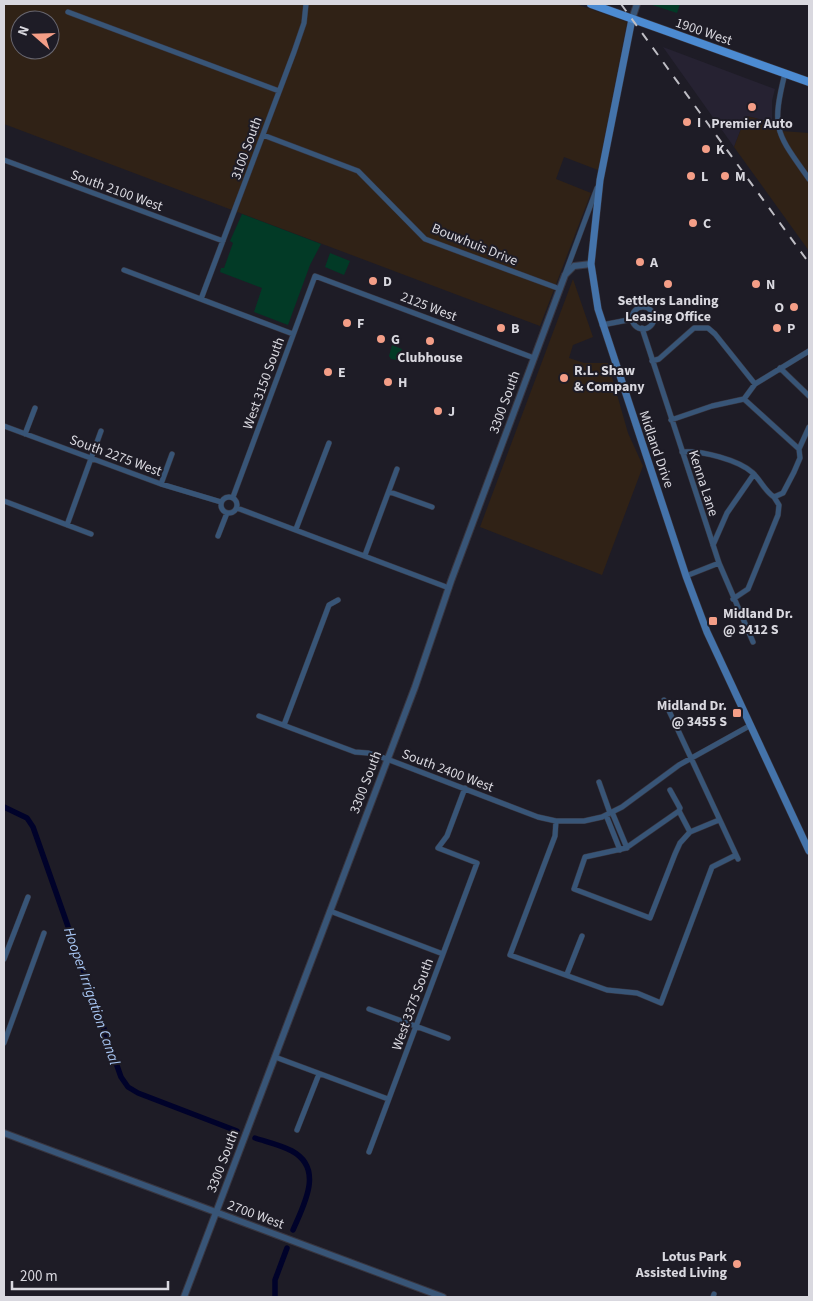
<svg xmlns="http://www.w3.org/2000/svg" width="813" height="1301" font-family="'Source Sans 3',sans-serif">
  <rect width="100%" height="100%" fill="#1e1c26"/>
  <path fill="#262232" d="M663,47L775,89L772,101V122L746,116L734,147Z"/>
  <path fill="#302216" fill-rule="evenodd" d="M4,4H576L627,22L598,170L564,157L556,179L591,193L540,326L4,124ZM20,20H50V50H20Z
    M746,116L772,122L781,131L809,133V251L734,147Z
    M573,279L593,337L573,345L569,358L584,363H608L628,433L643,466L602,575L480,527Z"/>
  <path fill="#023a26" d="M649,4H680L677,13Z
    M242,214L321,244L310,265L288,325L254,312L262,288L220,272L221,268H224L233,243L230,241Z
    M330,253L350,261L344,275L325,267Z
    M392,345L402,349L397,360L391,359L389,356Z"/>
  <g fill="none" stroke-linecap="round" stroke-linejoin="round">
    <path stroke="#00022a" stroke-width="5.5" d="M4,807L27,818L33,827L121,1077L128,1087L138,1093L237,1131
      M255,1138C267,1142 281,1145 292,1151C325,1169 303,1206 293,1230
      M275,1297V1280L287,1248"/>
    <g stroke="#383640" stroke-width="6">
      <path id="minor" d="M68,12L279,91
        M785,73C771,130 776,132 809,179
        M263,135L358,171L425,239L560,289
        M4,160L223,241
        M124,270L293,334
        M565,274L597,188
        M201,299L294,52L304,23L306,4
        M632 318a11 11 0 1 1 22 0a11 11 0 1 1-22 0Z
        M602,325L633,319
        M642,328L719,563L753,642
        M652,361L659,359L694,328H708L715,334L755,384
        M780,368L809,396
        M744,399L799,449
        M671,420L712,406L744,399L755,384L809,351
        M4,426L161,484L221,502
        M25,434L35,408
        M682,452C701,450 739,460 753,473C761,481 765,491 774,497
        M161,484L172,454
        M390,492L432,507
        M221 505a8 8 0 1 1 16 0a8 8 0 1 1-16 0Z
        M233,497L315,276L534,358
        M4,501L91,534
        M237,508L449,588
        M67,525L101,431
        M296,529L329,443
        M218,536L227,513
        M713,545L727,513L754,474
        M365,555L397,469
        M686,576L719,563
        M733,599L748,589L778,515L779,505L774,497L783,493L794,472L800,458L799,449L809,427
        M664,700L738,859
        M259,716L355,752L368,753L387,759L538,817L556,821H584L602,817L622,807L679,765L751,725
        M284,725L329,605L338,600
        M599,782L610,813
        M670,790L680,808L679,811
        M679,811L690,832L680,843L675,854L650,918L574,889L585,857L626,848Z
        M612,812L627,848
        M606,815L620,850
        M556,821L555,836L510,955L607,990L637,993L661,1003L712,867L736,855
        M690,832L719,820
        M330,911L443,954
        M4,959L28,897
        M567,974L582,936
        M369,1009L448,1038
        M4,1043L44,933
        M275,1057L388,1099
        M297,1130L319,1074
        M369,1152L477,863L438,848L447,836L465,788
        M713,1297L714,1294"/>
    </g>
    <g stroke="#383640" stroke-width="8">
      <path id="tertiary" d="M632,19L637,4
        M4,1133L443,1297
        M184,1297L415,687L451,581L565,275L574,266L591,264"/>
    </g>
    <g stroke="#383640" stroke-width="8">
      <path id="secondary" d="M632,19L600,180L591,264L598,309L686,576L707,632L809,851"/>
    </g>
    <g stroke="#383640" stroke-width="9">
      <path id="primary" d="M591,4L809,82"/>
    </g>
    <use href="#minor" stroke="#385577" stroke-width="5"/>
    <use href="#tertiary" stroke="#385577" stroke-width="6"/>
    <use href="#secondary" stroke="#4473aa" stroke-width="7"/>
    <use href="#primary" stroke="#4c8bd2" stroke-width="8"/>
    <path stroke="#bebdc4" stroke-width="2" stroke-dasharray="9 9" stroke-linecap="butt" d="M621,4L809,263"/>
  </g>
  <g fill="#f49e87" stroke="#1e1c26" stroke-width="2">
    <circle cx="752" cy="107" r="5"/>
    <circle cx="687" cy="122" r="5"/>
    <circle cx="706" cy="149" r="5"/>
    <circle cx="691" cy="176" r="5"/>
    <circle cx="725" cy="176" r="5"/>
    <circle cx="693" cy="223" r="5"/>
    <circle cx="640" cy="262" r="5"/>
    <circle cx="373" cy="281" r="5"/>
    <circle cx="668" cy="284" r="5"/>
    <circle cx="756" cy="284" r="5"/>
    <circle cx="794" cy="307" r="5"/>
    <circle cx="347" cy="323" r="5"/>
    <circle cx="501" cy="328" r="5"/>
    <circle cx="777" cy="328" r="5"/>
    <circle cx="381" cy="339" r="5"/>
    <circle cx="430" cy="341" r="5"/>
    <circle cx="328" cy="372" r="5"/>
    <circle cx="564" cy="378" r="5"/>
    <circle cx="388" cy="382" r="5"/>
    <circle cx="438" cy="411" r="5"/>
    <rect x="708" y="616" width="10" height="10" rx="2.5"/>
    <rect x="732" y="708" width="10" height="10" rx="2.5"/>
    <circle cx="737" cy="1264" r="5"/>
  </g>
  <g text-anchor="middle" stroke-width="4" stroke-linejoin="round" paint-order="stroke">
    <g font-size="14" fill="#d9d8df" stroke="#1e1c26">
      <text transform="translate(704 31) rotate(19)" y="5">1900 West</text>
      <text transform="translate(246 148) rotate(-70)" y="5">3100 South</text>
      <text transform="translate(117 190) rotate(20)" y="5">South 2100 West</text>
      <text transform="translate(475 244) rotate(22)" y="5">Bouwhuis Drive</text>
      <text transform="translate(429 306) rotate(21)" y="5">2125 West</text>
      <text transform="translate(263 383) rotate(-70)" y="5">West 3150 South</text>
      <text transform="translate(504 402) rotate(-70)" y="5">3300 South</text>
      <text transform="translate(657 449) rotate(71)" y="5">Midland Drive</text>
      <text transform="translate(116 455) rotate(20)" y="5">South 2275 West</text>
      <text transform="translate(704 483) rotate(72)" y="5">Kenna Lane</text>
      <text transform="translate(448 770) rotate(21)" y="5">South 2400 West</text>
      <text transform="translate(365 782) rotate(-69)" y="5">3300 South</text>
      <text transform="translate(412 1004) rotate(-70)" y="5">West 3375 South</text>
      <text transform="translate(222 1161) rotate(-69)" y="5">3300 South</text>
      <text transform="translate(256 1214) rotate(20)" y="5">2700 West</text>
    </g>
    <g font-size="14" font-weight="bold" fill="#d9d8df" stroke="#1e1c26" text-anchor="start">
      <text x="697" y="127">I</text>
      <text x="752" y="128" text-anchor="middle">Premier Auto</text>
      <text x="716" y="154">K</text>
      <text x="701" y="181">L</text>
      <text x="735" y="181">M</text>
      <text x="703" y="228">C</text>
      <text x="650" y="267">A</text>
      <text x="383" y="286">D</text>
      <text x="766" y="289">N</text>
      <text x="668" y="305" text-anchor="middle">Settlers Landing<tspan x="668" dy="16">Leasing Office</tspan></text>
      <text x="784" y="312" text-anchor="end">O</text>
      <text x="357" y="328">F</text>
      <text x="511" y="333">B</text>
      <text x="787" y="333">P</text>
      <text x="391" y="344">G</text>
      <text x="430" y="362" text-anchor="middle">Clubhouse</text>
      <text x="574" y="375">R.L. Shaw<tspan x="574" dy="16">&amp; Company</tspan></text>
      <text x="338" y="377">E</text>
      <text x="398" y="387">H</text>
      <text x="448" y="416">J</text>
      <text x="723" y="618">Midland Dr.<tspan x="723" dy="16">@ 3412 S</tspan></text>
      <text x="727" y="710" text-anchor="end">Midland Dr.<tspan x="727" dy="16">@ 3455 S</tspan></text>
      <text x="727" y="1261" text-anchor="end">Lotus Park<tspan x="727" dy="16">Assisted Living</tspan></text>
    </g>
    <g font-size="15" font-style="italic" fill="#a8c6f3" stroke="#1e1c26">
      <text transform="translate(92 996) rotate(71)" y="5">Hooper Irrigation Canal</text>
    </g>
  </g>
  <rect width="813" height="1301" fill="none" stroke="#d9d8df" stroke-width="10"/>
  <g transform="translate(35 35) rotate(290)"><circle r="24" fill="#1e1c26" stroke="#696770"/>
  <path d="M0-4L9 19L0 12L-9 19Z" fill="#f49e87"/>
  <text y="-8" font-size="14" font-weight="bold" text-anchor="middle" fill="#d9d8df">N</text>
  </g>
  <path d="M12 1281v8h156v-8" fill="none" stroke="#d9d8df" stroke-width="2.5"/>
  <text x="20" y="1281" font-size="15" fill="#d9d8df" stroke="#1e1c26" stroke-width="4" paint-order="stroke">200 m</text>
</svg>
